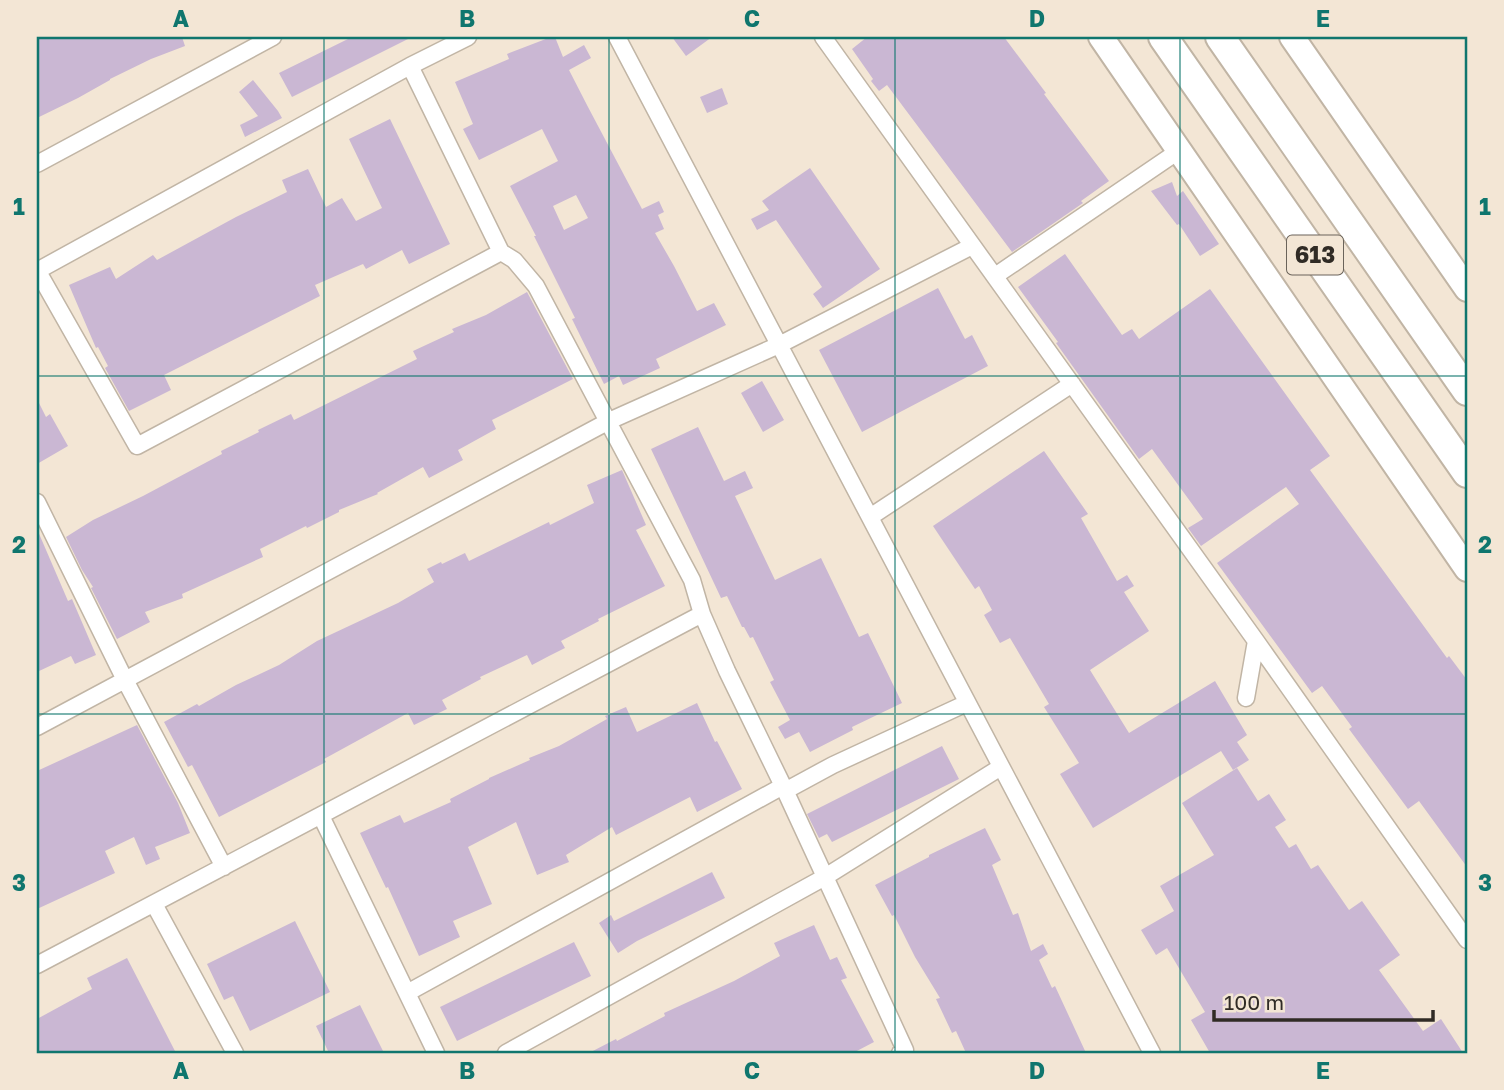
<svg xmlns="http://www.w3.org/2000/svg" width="1504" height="1090" font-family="'Golos Text',sans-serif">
  <rect width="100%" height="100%" fill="#f3e6d5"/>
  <path fill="#cab7d3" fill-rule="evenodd" d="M37,37H182L185,46L151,59L110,79V80L78,98L37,118Z
    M352,37H412L292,97L279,73Z
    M551,37H555L563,57L584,45L591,58L569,70L588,107L642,209L659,201L664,212L658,215L664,229L655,233L674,266L697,311L714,303L726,325L656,359L660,368L623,385L619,376L604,384L572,319L575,318L534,236H536L510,186L558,161L542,129L479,160L463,129L473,124L455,82L509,59L507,54ZM576,195L588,218L564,230L553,206Z
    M672,37H712L686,56Z
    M867,37H1004L1046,93L1044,94L1109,181L1081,201L1083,203L1012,252L887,85L879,91L871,81L873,79L852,49Z
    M253,80L278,111L282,118L245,137L240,125L258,116L239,92Z
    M722,88L728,104L707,113L700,97Z
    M390,119L450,244L409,264L402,250L366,269L363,264L315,285L320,296L164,375L171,390L129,411L105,368L108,366L98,347L96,348L69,285L110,267L116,279L153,255L157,260L236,217L287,192L282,180L308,169L326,207L342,198L356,221L382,208L349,139Z
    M810,168L880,269L823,308L813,294L822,287L776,220L757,230L751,219L769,210L762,201Z
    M1172,182L1177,196L1183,191L1219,244L1200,256L1179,224L1177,225L1151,191Z
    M1065,254L1122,335L1132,329L1139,339L1210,289L1330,456L1310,470L1447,658L1449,656L1467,680V867L1419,801L1408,809L1349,729L1352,727L1322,686L1312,693L1217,563L1299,504L1286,487L1201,546L1188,528L1203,519L1152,449L1139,459L1056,343L1058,342L1018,287Z
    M938,288L965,339L972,335L988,366L862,432L819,350Z
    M527,292L573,379L492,420L496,429L458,450L463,460L429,478L423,467L377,493L378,494L339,510V512L307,528L306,526L260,549L263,557L182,594L183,598L145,612L150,622L117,639L91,588L93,587L82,570L66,537L93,520L143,496L222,454L221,451L259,432L258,430L291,414L294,420L417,359L413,351L454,332L452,329L486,315Z
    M762,381L784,420L763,432L741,393Z
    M37,399L46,417L50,414L68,446L37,464Z
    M698,427L724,481L745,471L753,488L735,496L775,580L821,558L859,637L868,633L902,703L852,727L853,730L810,752L799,732L785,739L778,727L790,720L770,682L774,680L753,637L750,638L744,627H742L727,596L721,598L651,449Z
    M1044,451L1088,514L1081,518L1117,581L1127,575L1134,586L1124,592L1149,631L1090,670L1129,733L1215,681L1247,735L1237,742L1249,760L1233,770L1221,751L1093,828L1060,774L1079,763L1044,707L1049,704L1010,638L1000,643L984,615L992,610L979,586L975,589L933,526Z
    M622,470L646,525L636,530L665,586L598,619L599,621L561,641L565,648L549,656L532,665L527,655L480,677L481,679L442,700L447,709L414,725L408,713L324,759L326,762L219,817L192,765L188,767L164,722L197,704L199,706L236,685L279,665L317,641L398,603L434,582L427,569L441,562L442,564L465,553L469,561L549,522L550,525L594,503L587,485Z
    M37,529L68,601L72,599L96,655L75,664L71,656L37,672Z
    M697,703L715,742L717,741L742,789L697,812L690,797L616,835L612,827L566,855L569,862L537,875L516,822L468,847L492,904L453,921L460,937L419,956L388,887L386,888L360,833L400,815L404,823L451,802L450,799L489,779V778L530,760L529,758L559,746L607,719L605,716L626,707L637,732Z
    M137,725L178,803L190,833L155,847L160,859L146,865L134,837L105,851L115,873L37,909V771Z
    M942,746L959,779L832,842L827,834L819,838L807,814Z
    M1237,768L1258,801L1269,794L1286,820L1275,827L1289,848L1296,844L1311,869L1318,865L1349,910L1362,901L1400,955L1379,970L1423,1031L1441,1019L1463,1053H1210L1191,1020L1205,1012L1167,948L1156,955L1141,930L1174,911L1160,886L1214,855L1182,803Z
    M985,828L1001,860L992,865L1013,915L1018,913L1031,951L1043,944L1048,954L1039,960L1052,988L1055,986L1086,1053H966L956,1031L952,1033L936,999L940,998L915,957L894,915L892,916L875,885L929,857V855Z
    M712,872L725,898L637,941L618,953L599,923L611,915L614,921Z
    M295,921L330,992L250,1031L233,996L224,1000L207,964Z
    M814,925L830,960L837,957L847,978L841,980L874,1042L853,1053H589L616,1039L617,1041L665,1016L664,1013L734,981L780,956L774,943Z
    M574,942L591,976L457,1041L440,1007Z
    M127,958L176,1053H37V1019L92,989L87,978Z
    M360,1005L384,1053H329L316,1026Z"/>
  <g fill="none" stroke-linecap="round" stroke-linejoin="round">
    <g stroke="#c1b5a5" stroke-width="19">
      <path id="street" d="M617,37L1152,1053
        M823,37L1256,641L1467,940
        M37,164L273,37
        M501,252L514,260L536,286L692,580L702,614
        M37,270L137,446L501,252L410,66
        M37,271L410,66L468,37
        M995,276L1180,150
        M37,502L125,680L224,867
        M870,517L1072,384
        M1246,698L1256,641
        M37,727L609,421L779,345L972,246
        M785,791L833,765L967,703
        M321,816L436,1053
        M154,904L235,1053
        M37,965L702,614L727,671L783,786L905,1050L900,1053
        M407,993L783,786
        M506,1053L825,877L1001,767"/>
    </g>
    <g stroke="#c1b5a5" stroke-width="28">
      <path id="primary" d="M1101,37L1467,569
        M1292,37L1467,289"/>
    </g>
    <g stroke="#c1b5a5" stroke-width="32">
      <path id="highway" d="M1163,37L1467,473
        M1220,37L1467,391"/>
    </g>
    <use href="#street" stroke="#fff" stroke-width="16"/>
    <use href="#primary" stroke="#fff" stroke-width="24"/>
    <use href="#highway" stroke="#fff" stroke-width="28"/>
  </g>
  <path fill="none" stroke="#0f766e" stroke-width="2" stroke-opacity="0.55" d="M324,37V1053M609,37V1053M895,37V1053M1180,37V1053M37,376H1467M37,714H1467"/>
  <g text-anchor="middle" stroke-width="7" stroke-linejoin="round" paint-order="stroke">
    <rect fill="#f3e6d5" stroke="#6a635a" stroke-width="2" x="1287" y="235.5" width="56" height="39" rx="5"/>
    <g font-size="23" font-weight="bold" fill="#302b25">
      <text x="1315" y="263">613</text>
    </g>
  </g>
  <rect width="1504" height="1090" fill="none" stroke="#f3e6d5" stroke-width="77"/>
  <path d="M1214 1010v10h219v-10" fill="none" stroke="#302b25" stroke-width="3.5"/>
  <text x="1224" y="1010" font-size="21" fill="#302b25" stroke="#f3e6d5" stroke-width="5" paint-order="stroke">100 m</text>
  <rect x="38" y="38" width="1428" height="1014" fill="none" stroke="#0f766e" stroke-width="2.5"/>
  <g font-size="23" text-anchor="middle" font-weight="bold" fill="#0f766e">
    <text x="181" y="27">A</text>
    <text x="467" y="27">B</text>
    <text x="752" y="27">C</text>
    <text x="1037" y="27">D</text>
    <text x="1323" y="27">E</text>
    <text x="19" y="215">1</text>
    <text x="1485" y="215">1</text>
    <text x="19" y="553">2</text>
    <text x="1485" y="553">2</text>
    <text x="19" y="891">3</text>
    <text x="1485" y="891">3</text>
    <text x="181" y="1079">A</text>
    <text x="467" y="1079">B</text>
    <text x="752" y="1079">C</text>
    <text x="1037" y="1079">D</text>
    <text x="1323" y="1079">E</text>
  </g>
</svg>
